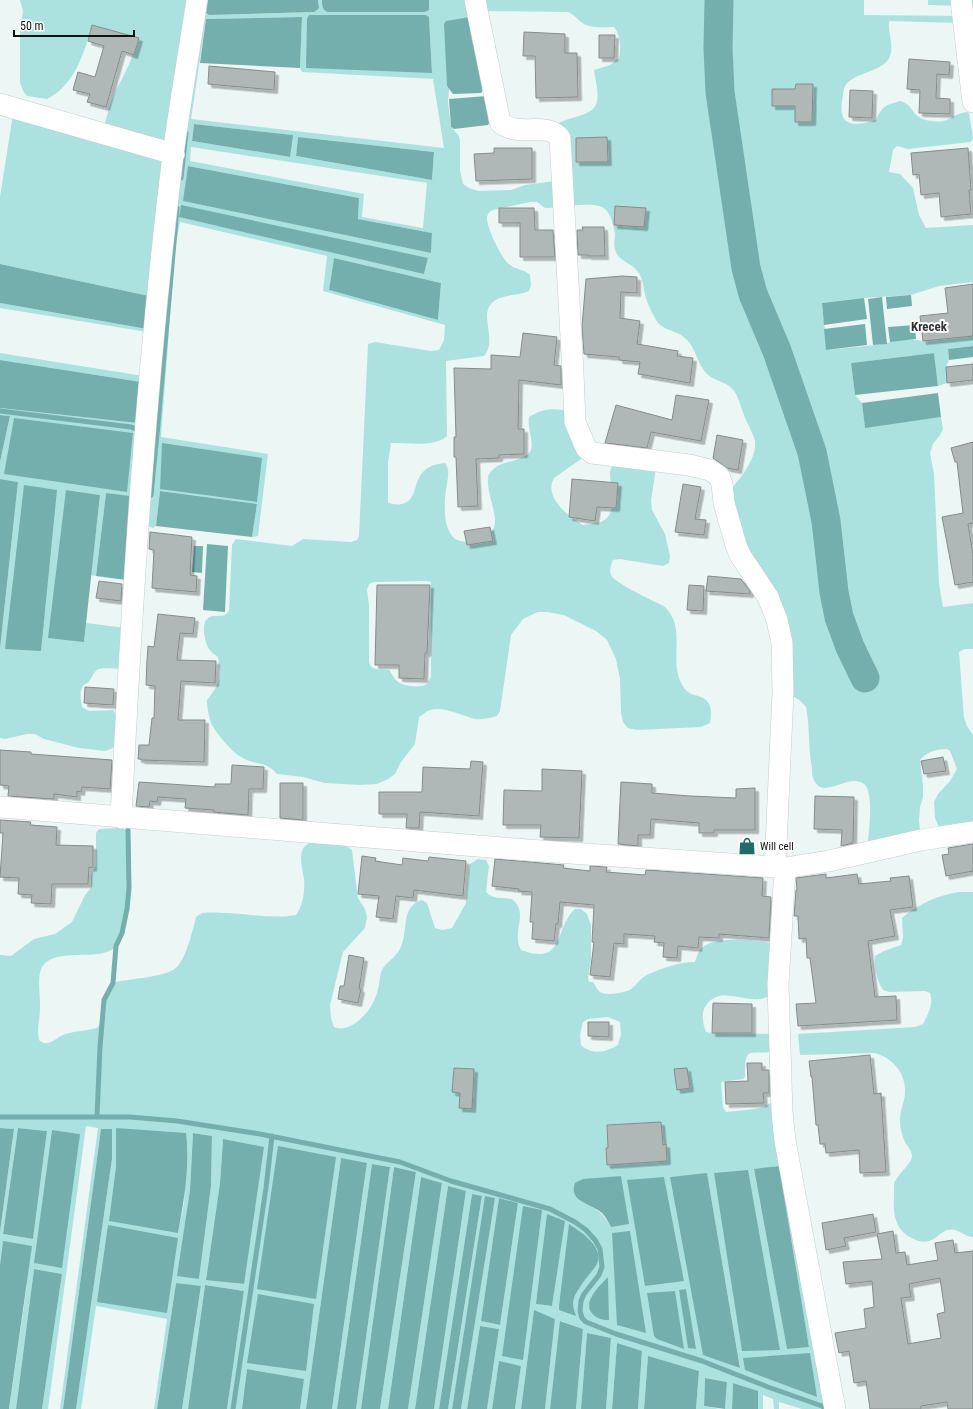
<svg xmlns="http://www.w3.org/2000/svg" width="973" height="1409" font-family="'Roboto Condensed',sans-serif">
  <defs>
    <filter id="shadow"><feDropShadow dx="3.5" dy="3.5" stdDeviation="0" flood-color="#0004"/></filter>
  </defs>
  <rect width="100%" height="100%" fill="#ecf6f5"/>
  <path fill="#abe2df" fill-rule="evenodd" d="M20,0H207L206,13L209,15L314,12L319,8L318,0H322C322,6 322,9 328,12H425L429,6V0H864V15L962,16L961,6L928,5V0H973V21L956,23L890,21L889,22C888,33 894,45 890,56C885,72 855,71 845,86C843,90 843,97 842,101C838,128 856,126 876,120C882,106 886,105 900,101C913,105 910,111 919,117C922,120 927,120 931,121C951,124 950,114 967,112L969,113L973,138L971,142L908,149L897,146L893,150L889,172L900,174L913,188L919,215L926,228L973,225V282L939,286L911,295L864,298L822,303L827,350L885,344C895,339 912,339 923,341L973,336V346L948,349L949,360L946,367L947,383L938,386L934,353L851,363L855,395L862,403L865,427L941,417L943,429L940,435L933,444L930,453L934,474L939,584L943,607L973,603V649H965L959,652L964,718L967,726L973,735V832L943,837L935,818L934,802L938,794L950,781L957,769L950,751L947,749C937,749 926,752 920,760L923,786V797L920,807L919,820L921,840L867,852C868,837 875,793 864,784C849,772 823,801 814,780C812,777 812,772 812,768C808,748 810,727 806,707C800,699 793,696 783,692L782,643L751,569L728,493C739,479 757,460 755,441C753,432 747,424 744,415C740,406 739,393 729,386C722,381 712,380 706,373C697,363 696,348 686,339C678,330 662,331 656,320C652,313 648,305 646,298C643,290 644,279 638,272C632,263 620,262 616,252C613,245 615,241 615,234C614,227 611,214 605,209C595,200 559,208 545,208L537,202H530L493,210C490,211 488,213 487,217C486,226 502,260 510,265C516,270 524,269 530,275L531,285L529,291C518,296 502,294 493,302C478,314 498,340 484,356L446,361L447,436C436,447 407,443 391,443L388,463V503C421,511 410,482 425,470C431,465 438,464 445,463C451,471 447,481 446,490C444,503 443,526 453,537C458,542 463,542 469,541C510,536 491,511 488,485C488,481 487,477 490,473C499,459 525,463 531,450C534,442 527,428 529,417C541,409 556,407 569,412L586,448L581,459L554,478C543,497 569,517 583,525C588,524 593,524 598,523C620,517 610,489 610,473C610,470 612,467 613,464L657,461L651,501L652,510L665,534L670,556L669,563L663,566L620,559L613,560C611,565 609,570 611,575C615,583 646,597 655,602C659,604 663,605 666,608C685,628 671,655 679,678C681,683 683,688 687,691C691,695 696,695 701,697C712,701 712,713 710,723L701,727L637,730L628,728L623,722L621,712L620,679L616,659L607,640L596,631L564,615L547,612H538L523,619L511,635L500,711L497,716C490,718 482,720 475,719C462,716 444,706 430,710C426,711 423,715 419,717L415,744L401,762L395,774L388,779L377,784L361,785L325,783L303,777L277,774C265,760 255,766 241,757C232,752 217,734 212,725C209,718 207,707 207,700C221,682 221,680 218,657C215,655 211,652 209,649C205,644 201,624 207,619C212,614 220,617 225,615L229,611L232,545L236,539L292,546L303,539L351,542L357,540L359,536L368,344L375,342L431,351L439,350L444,340L445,325L323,291L327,256L180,222L175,250L161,437L268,454L258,536L252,537L257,504L160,491L156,526L153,528L143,525L106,493L96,576L91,575L100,495L66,490L84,642L86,623L126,628L119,669C113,669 103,667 97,670C94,672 92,677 90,680C88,684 85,683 83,686C79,690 81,703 82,707L89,711L114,710C117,721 118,737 113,748L105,751L79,748L44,739L35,734H27L5,739L0,738V649L18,482L0,479V462L10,416L0,415V408L137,423L140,382L0,360V353L143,376L147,332L0,308V303L147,329L149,296L0,264V197L14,108L103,132C106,118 110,103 116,90C125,73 133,57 139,39L92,25C85,52 74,86 47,99L27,96L23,91L20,82V28L23,11ZM477,11L568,12C575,15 576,18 581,22C589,29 605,27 614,27C621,36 621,47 619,58L610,65L594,70C595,79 599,91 597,101C595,117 568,116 558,124C556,126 554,129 552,131L562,180L525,185L511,190L479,191L469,188L463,184L460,170V141L459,136L451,127L448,102L449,90ZM309,15H426L429,17L432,73L307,18ZM302,17L300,68L302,72L433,79L444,148L191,119L206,19ZM194,124L292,135L290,157L192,141ZM298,137L434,152L432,180L296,156ZM191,147L427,183L423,228L362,217L364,194L190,161ZM188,166L359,198L358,219L432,233L431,253L184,201ZM179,217L427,258H428L424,273ZM334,258L441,283L438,320L329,290ZM427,581L431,582V677C429,680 428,684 425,685C419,688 402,686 397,681C393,678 392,673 389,670C381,669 371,671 369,662V605L367,590L369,584L374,582Z
    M118,828L128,830C128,862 131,893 124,924C122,931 120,941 115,947C99,964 47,943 40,973C38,981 40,995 40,1004C41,1016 36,1028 39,1040C42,1042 43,1044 47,1043C54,1042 59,1036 65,1034C75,1031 86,1031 97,1028C104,1019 102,1011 105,1000C106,994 110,988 113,983C129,978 168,978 178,966C186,957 193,930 196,917C199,915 201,913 204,913C211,912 219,913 226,913C249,914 273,919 296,915C303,905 305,892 304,879C303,870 296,850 308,844C312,842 321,843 326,844C336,844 344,843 352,850L357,891L358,898L365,909L367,917L365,928L343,952L330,1005L331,1018L334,1027C342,1030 347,1028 354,1024C366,1016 375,1003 378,989C380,982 379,975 383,968C389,960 399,955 402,944C408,928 401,906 422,900L427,903L435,928L443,930L452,928L466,903L469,870L470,864L478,859L486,860L489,866L486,892C493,900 502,897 512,899C527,912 516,924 518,941C518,944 520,947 521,950C566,967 554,927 575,909H581L587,914L591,925V960L588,978L589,982H593C595,985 597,990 600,992C606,996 625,993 631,989C637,985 640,978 647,975C662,968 679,962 695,962C697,956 699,949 704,946C720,936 757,940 774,944L771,995C750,1009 720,981 705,1007C701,1014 703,1025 706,1032L712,1033L775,1034L774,1052C747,1054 745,1046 745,1077L743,1079L721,1082L723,1107L726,1112L747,1110L764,1107L774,1101L835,1409H802L779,1402V1409H774L773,1399L763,1395V1409H758L757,1391L733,1383L732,1409H725L727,1382L705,1378L704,1406L720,1409H696L699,1371L648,1357L644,1409H638L642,1351L617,1344L612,1409H606L611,1338L587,1333L581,1409H576L583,1329L561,1321L550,1409H545L555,1319L534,1311L521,1409H515L521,1366L499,1362L492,1409H487L499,1329L480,1326L467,1409H461L494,1198L486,1196L452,1409H448L482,1197L472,1194L439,1409H434L466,1191L448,1186L415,1409H408L442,1183L421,1177L388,1409H380L416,1172L394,1167L361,1409H356L390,1167L372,1164L337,1409H332L367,1164L341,1158L306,1409H300L303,1379L247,1369L242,1409H227L244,1291L205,1285L188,1409H182L201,1287L176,1283L157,1409H154L167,1319L96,1306L81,1409H76L112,1159L101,1129L63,1409H60L98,1128L86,1126L48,1409H42L62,1274L34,1269L16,1409H9L27,1285L3,1241L0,1265V1232L14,1129L0,1128V955L11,956L34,939L55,934L72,922L85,895L91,888V875L96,865V833L99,829ZM608,1017L620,1022L621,1034L618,1045C606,1052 593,1056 581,1045L580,1035L583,1022L588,1019ZM661,1122L662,1140L607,1125ZM18,1128L47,1131L33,1239L3,1234ZM116,1128L187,1145L184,1203L178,1233L116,1167ZM52,1130L79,1134L35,1263ZM193,1133L212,1136L211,1186L199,1279L178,1275L190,1190ZM223,1140L244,1284H243L206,1279L220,1183ZM666,1145L667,1161L607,1165L606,1148ZM778,1166L809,1347L787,1348L754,1170ZM707,1174L740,1367H739L670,1177ZM621,1176L611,1227C601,1211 596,1208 580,1200ZM499,1198L518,1203L500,1325L481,1321ZM564,1221L552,1306L536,1304ZM686,1289L695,1349L679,1291Z
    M958,892H973V1237C964,1237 958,1227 947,1230C941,1232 936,1239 929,1241C923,1243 917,1241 912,1238C895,1230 893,1214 894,1197C894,1193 894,1188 894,1184C897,1174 912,1164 912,1156C912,1150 906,1145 904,1140C902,1134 900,1128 900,1122C899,1112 905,1102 905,1092C906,1073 892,1057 874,1053L800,1055L798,1034L915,1027L923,1024C928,1014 934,1004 930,993L925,991L889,992L883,990C877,981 874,967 875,956L884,951L901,945L903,938L902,918C918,904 937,896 958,892Z"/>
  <path fill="#75afad" d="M207,0H318L319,8L317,10L314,12L209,15L206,13Z
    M322,0H429V10L425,12H327C322,9 322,6 322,0Z
    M309,15H426L429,17L432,73L306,68L307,18Z
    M302,17L300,68L200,63L206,19Z
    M470,17L483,90L481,93L453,94L447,86L444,24L446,21Z
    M487,96L489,123L488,125L454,129L451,127L449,99Z
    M194,124L293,135L290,157L192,141Z
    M298,137L434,152L432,180L296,156Z
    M188,166L359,198L358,219L432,233L431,253L183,201Z
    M181,205L428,258L424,274L179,217Z
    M334,258L441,283L438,320L329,290Z
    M0,264L149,296L147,329L0,303Z
    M911,295L912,306L887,309L886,297Z
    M882,297L887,344L873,345L868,299Z
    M864,298L867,319L824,325L822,303Z
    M865,324L867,345L826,350L824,329Z
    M915,325L916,339L890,342L888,327Z
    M973,346V357L949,360L948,349Z
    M934,353L938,386L855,395L851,363Z
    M0,360L141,382L137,423L0,408Z
    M938,393L941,417L865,428L862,403Z
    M0,415L10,416L0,462Z
    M14,418L133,433L127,492L4,474Z
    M162,443L262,458L257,502L160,489Z
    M0,479L18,482L0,649Z
    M24,485L57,490L41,651L5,649Z
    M66,490L100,495L84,642L48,638Z
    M160,491L257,504L252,537L156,526Z
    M106,493L130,496L126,580L96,576Z
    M207,544L228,546L225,612L203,610Z
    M194,546H203L202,573L192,572Z
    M0,1128L14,1129L0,1232Z
    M18,1128L47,1131L33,1239L3,1234Z
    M116,1128L186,1133C190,1166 184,1201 178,1233L109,1221L116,1167Z
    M101,1129H112V1159L76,1409H63Z
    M52,1130L80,1134L62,1268L34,1263Z
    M193,1133L212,1136L211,1186L199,1279L177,1276L190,1190Z
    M223,1139L264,1147L244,1284L206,1280L220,1183Z
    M278,1146L336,1157L316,1299L257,1289Z
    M341,1158L367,1163L332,1409H306Z
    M372,1164L390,1167L356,1409H337Z
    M779,1166L809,1347L787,1349L754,1169Z
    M394,1167L416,1172L380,1409H361Z
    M748,1170L780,1350L742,1351L714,1173Z
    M707,1173L740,1368L703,1355L670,1177Z
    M621,1176L629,1224L611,1227C608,1222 606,1217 602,1213C591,1203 568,1202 575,1183L583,1179Z
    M421,1177L442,1183L408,1409H388Z
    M664,1177L684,1281L645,1286L627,1180Z
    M448,1186L466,1191L434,1409H415Z
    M472,1194L482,1196L448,1409H439Z
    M485,1196L495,1198L461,1409H452Z
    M499,1198L518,1203L500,1325L481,1321Z
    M523,1206L542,1210L523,1360L502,1356Z
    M547,1214L565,1221L552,1306L536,1304Z
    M569,1224C581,1232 608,1249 595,1267C590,1274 585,1279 580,1287C577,1292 573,1297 573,1304C573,1308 575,1312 576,1316L559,1310V1306Z
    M108,1225L178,1238L167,1313L97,1302Z
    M630,1231L646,1333L617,1325L612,1233Z
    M3,1241L32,1246L9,1409H0V1265Z
    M34,1269L62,1274L42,1409H16Z
    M608,1277L609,1320C597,1321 584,1311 591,1298C595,1290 602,1283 608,1277Z
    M176,1283L201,1286L182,1409H157Z
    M205,1285L244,1291L227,1409H188Z
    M686,1289L696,1349L688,1348L679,1290Z
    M675,1291L684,1349L657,1339L654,1336L647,1293Z
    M258,1294L314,1304L306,1371L247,1363Z
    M534,1310L555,1319L545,1409H521Z
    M560,1321L583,1329L576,1409H550Z
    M480,1326L499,1329L487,1409H467Z
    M587,1333L611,1338L606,1409H581Z
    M617,1343L642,1351L638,1409H612Z
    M810,1353L817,1397L745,1370L743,1358Z
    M648,1356L699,1371L696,1409H644Z
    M499,1361L521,1366L515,1409H492Z
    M247,1369L304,1379L300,1409H242Z
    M705,1378L727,1382L725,1409L704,1406Z
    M733,1383L758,1391V1409H732Z"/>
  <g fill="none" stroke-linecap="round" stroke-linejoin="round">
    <path stroke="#75afad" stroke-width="5" d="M181,178L186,133
      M0,411L131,427C135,428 137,429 137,434
      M151,495L158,424L177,208
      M0,1117H130L177,1121L260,1134L400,1162L451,1181L550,1209L575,1222L586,1230L595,1240L600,1249L602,1267L599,1275L584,1294L581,1301L580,1311L582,1318L586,1322L616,1334L702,1361L768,1387L822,1406L826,1409
      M97,1117L100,1047L104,1000L113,983L116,946L122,933L127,909L129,888L128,830
      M233,1409L266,1188L272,1136"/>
    <path stroke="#75afad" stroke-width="29" d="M719,0L718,48L720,92L746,268L753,294L777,351L812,452L826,521L834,592L839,617L850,647L865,678"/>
  </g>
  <path fill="#afb8b7" stroke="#848c8c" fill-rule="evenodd" filter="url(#shadow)" d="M92,25L139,38L134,55L122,51L106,107L87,102L90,94L73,90L78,72L95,77L104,46L88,41Z
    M524,32L565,34V53H577L578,97L536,98L535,56H523Z
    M599,35H615L614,58H599Z
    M909,59L950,62L949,75L937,74L936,98L950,99V114L919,113L920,90L907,89Z
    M209,66L275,72L274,90L208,84Z
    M796,84H813L812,122H795V106H772V89H795Z
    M850,90L873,91L872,118L849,117Z
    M607,137L608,162H576V138Z
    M494,148H532V179L476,181L474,154L494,153Z
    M968,148L971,190H969L971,214L941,217L939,193L921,195L919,174L913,175L911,153Z
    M615,206L646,208L644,227L614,225Z
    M499,208H534L535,230H553L555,257H520V223H499Z
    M582,227H604L605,256H588V255H578L577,230H583Z
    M622,276L637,277V293L621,292L620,318L640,321L637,344L678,351L677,356L693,358L690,383L638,374L640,362L619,360V357L584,354L582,326L586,279Z
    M973,284V336L923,341L920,316L948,313L945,288Z
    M523,333L557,337L554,365L561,366V385L519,380L518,429H524V454L499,455V458L476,459L478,506L458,507L456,457H454V437H456L454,368L491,369V355L520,357Z
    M973,364V380L947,383L946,367Z
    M676,395L709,400L701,441L651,432L647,448L605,443L616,405L672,420Z
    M717,435L743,440L738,470L727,468L713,458Z
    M973,442V523L968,524L973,554V582L955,585L942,517L963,513L957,462H955L951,448Z
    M572,479L618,483L616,508L597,507L595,521L569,517Z
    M683,484L701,487L695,519L706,520L704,535L675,532Z
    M490,527L493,541L467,545L464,531Z
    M150,532L192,537L190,575L197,576L196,592L152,588L154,550L149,549Z
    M708,576L741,579L750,591V594L706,591Z
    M99,581L122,584L121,601L96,598Z
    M377,585H430L427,653H425L424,679L399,678V665H375Z
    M689,585L704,586L703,611L687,610Z
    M158,614L195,618L193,634L180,633L177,660L216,661L215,683L181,681L178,720H205L204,762L141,760V759H138L139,745H149L152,718H154L155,686L146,685L147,660L148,646L154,647Z
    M85,687L114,689L113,705L84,703Z
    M0,750L31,752V754L112,760L110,789L82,787L81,792L77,791V797L54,794V799L8,796L9,786L0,785Z
    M943,757L946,771L924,774L921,761Z
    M471,761L483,762L479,816L420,812L419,828H406L407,814H379V792H422L423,767L470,769Z
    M232,765L264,767L263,789H249L248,815L214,812V810L185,808L186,799L158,797L157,802L150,801L149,807L136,806L139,782L215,787V784H231Z
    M542,769L582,771L579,838L540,837L541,825H503L504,790L542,791Z
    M621,782L652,784V793L690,796L736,798V789L755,788V830H714V833H699V823L651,819L650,835H638V846L618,844Z
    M280,783H303V820L280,818Z
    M815,796L854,797L853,843L841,846L842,830L814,829Z
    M0,820L31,822L30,825L57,827L56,845L93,846V868L89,867L88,884H52L51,904L31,903L32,895L18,894L19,878L0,877L3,833H0Z
    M973,844V871L946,876L942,855L949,854L948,848Z
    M362,856L376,858L375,861L402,865L403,858L428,861L429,857L466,861L463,896L414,890L413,898L396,896L393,919L376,917L379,896L358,894Z
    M495,859L564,865L563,868L590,871V866L607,867L606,872L645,875L646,870L763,878L762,896L771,897L769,938L719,934V938L699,937L698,948L678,946L677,958L663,957L664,943L654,942L655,936L624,934V944L614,943L610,977L590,975L594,942H592L594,905L560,902L558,924H556L554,941L532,939L533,922H530L532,892L518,891L519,889L492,886Z
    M826,874V878L857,874L859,884L891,881L890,878L909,876L913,907L890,910L895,936L868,941L875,997L896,996L897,1020L798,1026L796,1004L816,1003L810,958H807L806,938L799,939L798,916H794L796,890H797L796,878Z
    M349,955L364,958L359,989H361L358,1003L338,999L340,986H344Z
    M713,1003L752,1004V1033H712Z
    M588,1022H609V1037L588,1036Z
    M870,1055L874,1094L881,1093L886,1172L860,1173L859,1150L826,1153L825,1144H820L818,1125H816L812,1077H811L809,1061Z
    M747,1063H762V1070H769V1093H763L764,1103L726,1104L725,1082L748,1081Z
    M454,1068L474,1069L472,1109L459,1108L460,1093L452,1092Z
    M687,1068L690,1088L677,1090L674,1069Z
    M661,1122L663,1145L666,1144L667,1161L607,1165L606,1148H608L607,1125Z
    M873,1214L876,1232L844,1238L846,1246L826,1250L822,1223Z
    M893,1231L896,1253L905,1252L907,1265L938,1260L935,1243L953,1240L955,1253L973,1251V1409H948L947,1402L921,1406V1409H870L866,1381L854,1383L849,1351L839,1353L835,1333L866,1328L864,1309L874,1307L872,1281L846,1284L843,1262L882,1259L877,1234ZM940,1278L945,1312L937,1314L941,1338L908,1344L901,1298L911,1297L909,1284Z"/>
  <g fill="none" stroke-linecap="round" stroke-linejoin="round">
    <g stroke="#c4cdcd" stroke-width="22">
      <path id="minor" d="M475,0L500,122C516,138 548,121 560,138L573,373L575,422L586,448L592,453L689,465L710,470L719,476L722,484L724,503L736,545L740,555L768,597L777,620L782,643L783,692L775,867
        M961,0L973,102
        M0,104L174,154
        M0,807L527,850L775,867L785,868L829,861L921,840L973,832
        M121,818C132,596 146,375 173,155C180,103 189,52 197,0
        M785,868L778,985L782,1112L785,1141L835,1409"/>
    </g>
    <use href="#minor" stroke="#fff" stroke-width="21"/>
  </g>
  <defs>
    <g id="shop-bare" transform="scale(1.38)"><path d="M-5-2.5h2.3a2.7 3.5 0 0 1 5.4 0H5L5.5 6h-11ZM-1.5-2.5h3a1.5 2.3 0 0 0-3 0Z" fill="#206c6a" stroke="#fff" stroke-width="2.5" paint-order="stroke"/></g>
  </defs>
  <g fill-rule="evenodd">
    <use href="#shop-bare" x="747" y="846"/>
  </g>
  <g text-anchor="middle" stroke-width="4" stroke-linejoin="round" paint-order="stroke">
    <g font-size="11" fill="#0f1312" stroke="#fff" text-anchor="start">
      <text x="760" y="850">Will cell</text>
    </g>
    <g font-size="13" font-weight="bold" fill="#2e3535" stroke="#fff">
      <text x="929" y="331">Krecek</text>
    </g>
  </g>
  <path d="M14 30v6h120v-6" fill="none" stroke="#0f1312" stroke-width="2"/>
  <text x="20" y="30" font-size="12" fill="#0f1312" stroke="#ffffff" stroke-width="3" paint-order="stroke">50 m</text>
</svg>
